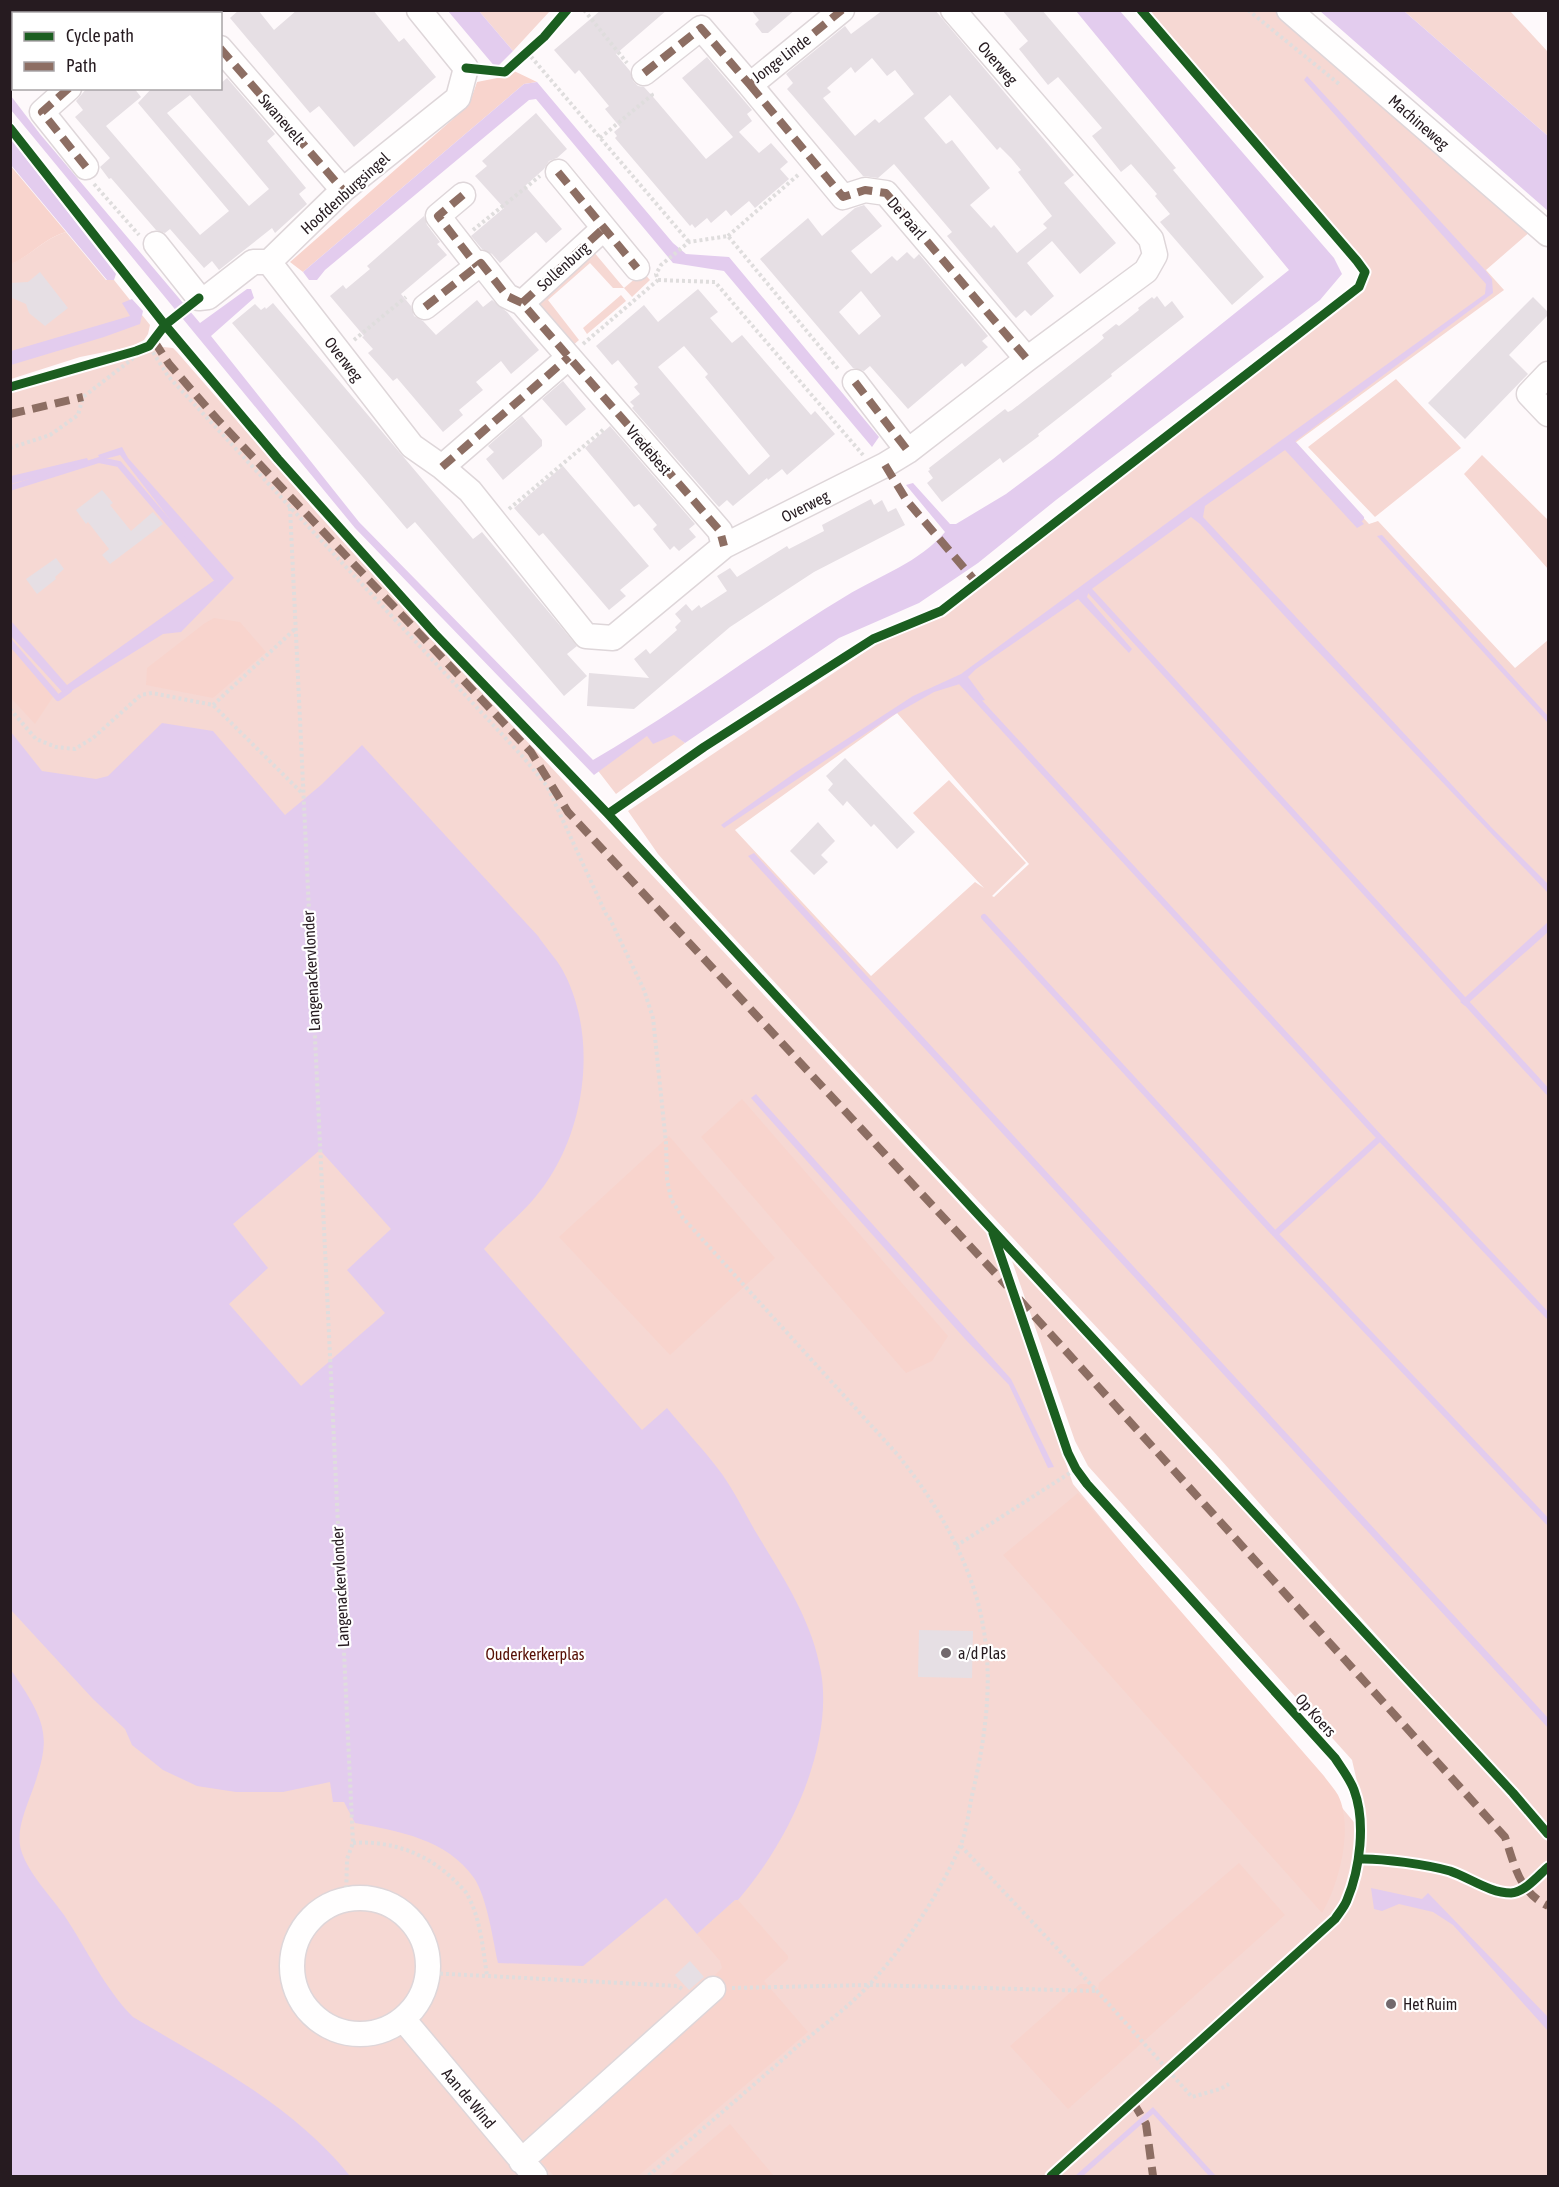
<svg xmlns="http://www.w3.org/2000/svg" width="1559" height="2187" font-family="'Asap Condensed',sans-serif">
  <rect width="100%" height="100%" fill="#fef9fb"/>
  <path fill="#f6d8d3" fill-rule="evenodd" d="M479,11H550L513,51Z
    M1150,11H1281L1531,231L1486,270L1504,290L1295,443L1369,524L1378,521L1515,668L1548,640V1828L1213,1451L898,1116L686,886L658,854L628,811L896,631L930,621L961,603L1067,516L1349,299L1362,268L1352,246ZM897,713L1029,864L994,897L992,896L1026,863L949,780L913,813L984,888L975,882L871,976L735,830Z
    M1404,11H1510L1548,52V136Z
    M66,232L106,280H114L150,325L148,334L144,340L130,347L80,357L11,379L10,264C31,256 44,238 66,232Z
    M593,251L624,288L643,272L650,280L632,297L624,288H613L590,263L548,300L579,340L571,347L539,306L538,301Z
    M621,295L626,301L587,334L583,328Z
    M163,347L173,348L177,352L317,513L438,646L988,1235L1073,1484L1363,1833L1361,1799L1352,1760L1088,1466L1075,1441L1012,1261L1466,1750L1548,1842V1862L1525,1883L1508,1888L1452,1869L1384,1858L1391,1866L1447,1874L1505,1894L1519,1895L1529,1889L1548,1871V2176H11L10,393L151,348Z
    M1396,379L1461,448L1375,517L1308,447Z
    M1482,455L1548,520V569L1464,474Z
    M674,734L685,743L616,794L592,763L647,735Z"/>
  <path fill="#f8d4cd" d="M512,70L537,82L524,84L303,272L290,262L469,105L477,82L507,76Z
    M10,165L66,232C44,238 31,256 11,264Z
    M214,618L240,622L266,652L213,698L146,685L147,668L205,623Z
    M11,642L57,691L35,724L11,698Z
    M742,1099L948,1336L932,1361L906,1373L701,1137Z
    M669,1136L775,1258L670,1355L559,1237Z
    M1078,1493L1324,1776C1328,1782 1334,1788 1338,1795C1354,1827 1339,1885 1322,1913L1003,1555Z
    M1239,1863L1285,1915L1068,2109L1010,2046L1080,1984H1093L1098,1989L1099,1983Z
    M735,1900H738L788,1956V1959L764,1981L808,2032L638,2176H554L535,2155L722,1968L720,1961L697,1934Z
    M730,2124L774,2176H669Z"/>
  <path fill="#e3ccee" fill-rule="evenodd" d="M448,11H479L513,51L496,68Z
    M1076,11H1120L1334,258L1342,274L1320,300L1056,500L978,563L919,603L839,638L685,743L674,735L653,744L647,736L594,775L355,528L11,110V96L40,134L200,323L247,289H251L254,298L211,336L359,522L593,760C680,710 760,648 846,596C879,576 920,562 945,532L906,485L913,483L950,524H956L1006,494L1053,459L1289,270Z
    M1320,11H1404L1548,136V211Z
    M1307,76L1485,270L1492,279L1493,293L1293,443L1364,524L1357,528L1285,450L1205,506L1203,517L1491,827L1548,884V893L1306,639L1200,524L1191,517L1089,591L1087,597L1132,649L1129,653L1078,599L976,669L968,677L985,700L980,701L963,683L934,692L892,716L724,828L721,825L796,772L913,696L961,674L1205,495L1485,294L1486,284L1304,80Z
    M537,82L673,243L686,254L729,257L879,437L872,447L724,271L673,263L536,99L529,100L325,270L317,280H309L303,272L524,84Z
    M11,139L116,274L114,280H107L11,165Z
    M132,299L143,311L140,324L104,337L11,365V351L130,316L122,303Z
    M122,447L128,458L234,578L181,632L163,634L65,695L11,636V621L67,685L216,579L120,455L101,460L98,455Z
    M87,458L89,463L11,484V476Z
    M1382,535L1548,716V723L1377,536Z
    M162,723L213,731L285,815L321,785L362,745L538,936C545,947 555,957 562,969C601,1039 585,1142 532,1201C517,1218 499,1232 484,1249L642,1430L667,1408C685,1430 705,1451 722,1474C734,1491 744,1511 754,1529C781,1574 812,1619 821,1672C834,1748 787,1844 738,1900H735L697,1934L666,1898L583,1966L498,1963C493,1940 487,1897 474,1878C447,1839 398,1831 355,1823L344,1802H333L330,1782L283,1792H236L197,1786L163,1770L132,1745L125,1729L93,1699L11,1610V732L42,771L96,779L108,776ZM320,1150L391,1229L347,1270L385,1313L301,1386L229,1304L268,1268L233,1224Z
    M754,853L1548,1718V1728L748,856Z
    M1548,922V932L1465,1006L1460,1002Z
    M756,1094L1011,1379L1054,1467L1048,1468L1009,1385L965,1339L751,1098Z
    M11,1670C51,1728 52,1739 27,1805C22,1819 17,1835 21,1850C28,1873 50,1895 64,1915C87,1949 104,1988 133,2017C210,2063 293,2105 350,2176H11Z
    M1371,1888L1422,1899L1428,1893L1548,2017V2031L1453,1925L1433,1912L1399,1904L1382,1911L1374,1909Z
    M1153,2107L1216,2176H1209L1153,2114L1083,2176H1075Z"/>
  <g fill="none" stroke-linecap="round" stroke-linejoin="round">
    <path stroke="#e3ccee" stroke-width="6" d="M1291,441L1361,518
      M10,488L99,460L119,464L220,583
      M1091,592L1548,1092
      M10,642L58,698L69,690
      M962,683L1380,1138L1275,1234
      M984,917L1275,1234L1548,1522
      M1380,1138L1548,1316"/>
  </g>
  <path fill="#e6dfe4" fill-rule="evenodd" d="M239,10H258L274,30L297,10H373L399,42L404,38L436,77L354,147L319,106L310,113L230,18Z
    M601,10H667L616,54L630,71L633,81L638,86L644,87L654,98L706,159L733,137L682,78L707,57L752,110L747,114L752,121L739,132L759,153L771,143L788,162L780,169L789,179L755,208L749,201L731,216L726,210L711,223L707,218L695,228L692,224L690,226L615,138L617,136L614,132L620,127L605,109L609,106L579,70L575,74L554,50Z
    M751,10H795L768,33H762L755,24L759,20Z
    M883,10H935L1074,175L1064,183L1116,243L1080,274L1052,241L1027,263L1054,296L1031,316L1025,310L1016,318L1013,315L947,236L952,232L894,164L878,178L863,176L787,89L793,83L786,74L845,26L851,34ZM872,58L887,76L895,70L914,94L879,123L875,119L855,136L823,98L831,92L827,88L851,67L855,73ZM950,95L997,150L1000,147L1011,158L1021,170L1018,172L1052,216L1043,224L1047,228L1017,253L994,225L991,228L970,205L990,188L952,140L946,144L924,118Z
    M1002,10H1042L1176,168L1173,170L1264,277L1232,305L1160,222L1170,214L1155,196L1157,194L1131,164L1121,172L1092,136L1102,128L1058,77L1048,85L1019,49L1028,41Z
    M227,78L275,134L267,141L306,188L299,194L307,204L275,233L272,228L219,270L212,261L204,268L170,229L165,233L156,230L111,178L109,179L100,167L110,158L75,117L83,110L76,101L87,88H134L141,97L106,126L200,235L229,211L138,103L152,88H220V84ZM190,95L269,189L249,206L167,113Z
    M536,113L567,149L557,158L549,161L544,169L525,186L562,229L546,243L536,232L500,263L492,254L482,249L471,236L504,208L475,176L487,166L482,161Z
    M864,205L882,226L851,251L871,274L892,256L897,261L907,252L914,259L919,254L988,336L982,341L988,347L965,367L962,363L908,409L870,366L864,371L853,368L760,259L808,218L822,236L855,208ZM861,291L881,316L859,335L839,312Z
    M424,216L427,225L440,242L437,244L447,255L401,294L411,306L414,316L423,321L436,335L477,300L483,307L492,300L507,312L539,350L511,374L501,361L476,382L483,390L459,410L463,415L443,432L397,378L393,381L378,364L368,353L373,349L362,337L364,336L330,296L343,285L346,289L370,269L367,266Z
    M40,272L68,308L45,326L29,313L26,304L10,297V283L28,282Z
    M698,289L718,312L710,318L732,343L742,335L811,415L815,411L835,434L787,475L782,469L768,480L767,478L733,506L727,500L719,507L717,505L632,408L634,406L630,402L640,394L634,387L638,384L618,360L612,365L596,346L644,305L658,322ZM684,346L708,374L705,377L770,456L749,475L658,367Z
    M1157,296L1165,307L1172,301L1184,317L1111,374L1112,376L1038,434L1039,436L1003,463L1000,458L942,502L927,483L933,478L928,471L930,470L929,468L1005,409L1008,412L1012,410L1097,344L1104,338L1102,335L1116,324L1119,326L1139,310L1138,308L1152,297L1154,299Z
    M1533,297L1548,312V315L1509,355L1528,374L1465,439L1428,403Z
    M273,303L473,539L482,532L577,646L567,654L587,676L564,696L415,522L407,529L232,323L255,304L261,310L265,307L266,309Z
    M563,381L586,409L566,426L542,399Z
    M522,416L542,440V446L503,480L486,459L494,452L488,446Z
    M610,426L695,524L689,529L696,537L679,551L674,546L670,550L653,529L657,525L639,504L634,507L585,448Z
    M563,466L649,566L620,590L626,596L609,610L543,533L539,536L514,508Z
    M102,490L113,503L110,505L131,531L153,512L163,524L110,564L102,555L109,549L88,522L86,524L76,510Z
    M871,499L874,505L882,500L888,512L896,508L905,525L814,572L730,627L634,709L587,706L589,673L649,678L634,659L646,649L650,654L677,630L675,627L681,621L675,614L686,604L692,611L699,605L701,608L727,591L717,576L730,568L737,577L787,546L789,549L824,531L822,525Z
    M56,558L64,569L55,577L56,579L37,594L26,579Z
    M845,758L915,832L897,849L874,824L871,827L847,801L843,806L828,790L833,784L826,776Z
    M818,822L835,841L821,855L828,862L814,875L790,851Z
    M919,1630L973,1631L972,1678L918,1677Z
    M690,1961L704,1977L689,1990L675,1975Z"/>
  <g fill="none" stroke-linecap="round" stroke-linejoin="round">
    <g stroke="#ded6d9" stroke-width="27">
      <path id="minor" d="M49,10L51,14
        M187,10L190,14
        M1289,10L1548,234
        M122,14L125,10
        M220,48L343,190
        M644,73L701,28L750,85L842,10
        M750,85L843,197L865,190L886,193L1027,359
        M69,88L42,112L86,167
        M558,172L637,268
        M463,195L438,216L477,266
        M156,244L199,298L208,297L253,262H269L343,190L458,98L466,68L419,10
        M269,262L412,446L442,467L470,491L586,636L613,638L724,546L885,465L908,451L1027,359L1146,271L1155,255L1151,239L953,10
        M522,303L604,228
        M425,307L481,263L507,296L522,303L720,531L724,546
        M1548,374L1529,394L1548,414
        M855,382L908,451
        M442,467L569,357
        M292 1966a68 68 0 1 1 136 0a68 68 0 1 1-136 0Z
        M403,2019L535,2176
        M521,2161L713,1989"/>
    </g>
    <path stroke="#dfdddd" stroke-width="4" stroke-dasharray="3 3" stroke-linecap="butt" d="M584,10L627,63
      M1248,10L1339,84
      M527,52L689,242
      M600,138L652,95L650,92
      M94,184L139,235
      M473,230L540,176
      M728,236L798,175
      M658,280L715,282L863,455
      M354,340L406,297
      M583,344L658,280L656,274L661,265L689,242L728,236L839,370
      M10,448L50,435L78,415L83,397L149,346L168,376L523,757L547,786L606,914L609,917L644,990L653,1018L666,1143L667,1179L671,1199L683,1218L897,1454C932,1497 961,1545 977,1599C996,1668 987,1732 971,1800C968,1816 966,1834 959,1849C937,1897 906,1945 870,1984C849,2007 822,2026 798,2046C748,2090 698,2133 648,2176
      M290,508L353,1843L347,1859L346,1900
      M509,509L604,429
      M213,705L295,629
      M10,709L36,739L56,747L75,749L93,738L141,695L152,693L213,705L302,793
      M956,1546L1076,1469
      M353,1843C391,1840 429,1854 456,1882C460,1886 466,1891 468,1896C481,1920 483,1950 487,1976L678,1986L682,1989
      M961,1846L1097,1991L1192,2097L1220,2089L1229,2084
      M428,1973L487,1976
      M732,1988L869,1985L1097,1991"/>
    <use href="#minor" stroke="#fffefe" stroke-width="24"/>
    <path stroke="#8d6e63" stroke-width="8" stroke-dasharray="15 8" stroke-linecap="butt" d="M49,10L51,14
      M187,10L190,14
      M122,14L125,10
      M220,48L343,190
      M644,73L701,28L750,85L842,10
      M750,85L843,197L865,190L886,193L1027,359
      M69,88L42,112L86,167
      M558,172L637,268
      M463,195L438,216L477,266
      M522,303L604,228
      M425,307L481,263L507,296L522,303L720,531L724,546
      M154,341L169,364L217,419L531,752L568,812L1007,1286
      M855,382L908,451
      M10,414L83,397
      M885,465L907,501L977,583
      M442,467L569,357
      M1019,1299L1505,1837C1515,1866 1519,1892 1548,1906
      M1133,2102L1146,2124L1153,2176"/>
    <g stroke="#fff" stroke-width="13">
      <path id="cycleway" d="M466,68L505,72L544,37L567,10
        M10,128L165,325L278,459L434,633L608,814L1513,1793L1548,1834
        M10,387L136,351L149,346L165,325L199,298
        M608,814L704,747L873,639L941,611L1359,287L1365,272L1357,261L1141,10
        M993,1233L1068,1453L1076,1469L1087,1484L1335,1758C1342,1769 1350,1779 1354,1790C1366,1822 1360,1869 1347,1900C1345,1906 1339,1913 1335,1919L1051,2176
        M1359,1859C1381,1858 1429,1865 1450,1871C1470,1878 1490,1893 1511,1893C1525,1892 1539,1875 1548,1867"/>
    </g>
    <use href="#cycleway" stroke="#1b5e20" stroke-width="9"/>
  </g>
  <g fill="#72696d" stroke="#fff" stroke-width="2">
    <circle cx="946" cy="1653" r="6"/>
    <circle cx="1391" cy="2004" r="6"/>
  </g>
  <g text-anchor="middle" stroke-width="4.5" stroke-linejoin="round" paint-order="stroke">
    <g font-size="16" fill="#261b20" stroke="#fff">
      <text transform="translate(781 58) rotate(-37)" y="6">Jonge Linde</text>
      <text transform="translate(998 63) rotate(49)" y="6">Overweg</text>
      <text transform="translate(282 119) rotate(49)" y="6">Swanevelt</text>
      <text transform="translate(1419 122) rotate(41)" y="6">Machineweg</text>
      <text transform="translate(345 193) rotate(-42)" y="6">Hoofdenburgsingel</text>
      <text transform="translate(907 218) rotate(49)" y="6">De Paarl</text>
      <text transform="translate(563 266) rotate(-42)" y="6">Sollenburg</text>
      <text transform="translate(344 359) rotate(52)" y="6">Overweg</text>
      <text transform="translate(649 450) rotate(49)" y="6">Vredebest</text>
      <text transform="translate(805 506) rotate(-27)" y="6">Overweg</text>
      <text transform="translate(311 971) rotate(-93)" y="6">Langenackervlonder</text>
      <text transform="translate(340 1587) rotate(-93)" y="6">Langenackervlonder</text>
      <text transform="translate(1316 1715) rotate(48)" y="6">Op Koers</text>
      <text transform="translate(469 2098) rotate(50)" y="6">Aan de Wind</text>
    </g>
    <g font-size="16" fill="#261b20" stroke="#fff" text-anchor="start">
      <text x="958" y="1659">a/d Plas</text>
      <text x="1403" y="2010">Het Ruim</text>
    </g>
    <g font-size="16" fill="#560f04" stroke="#fff">
      <text x="535" y="1660">Ouderkerkerplas</text>
    </g>
  </g>
  <rect width="1559" height="2187" fill="none" stroke="#261b20" stroke-width="24"/>
  <rect x="12" y="12" width="210" height="78" fill="#ffffff" stroke="#a8a4a6" stroke-width="1.5"/>
  <rect x="24" y="32" width="30" height="9" fill="#1b5e20" stroke="#a8a4a6" stroke-width="1.5"/>
  <text x="66" y="42" font-size="18" fill="#261b20">Cycle path</text>
  <rect x="24" y="62" width="30" height="9" fill="#8d6e63" stroke="#a8a4a6" stroke-width="1.5"/>
  <text x="66" y="72" font-size="18" fill="#261b20">Path</text>
</svg>
